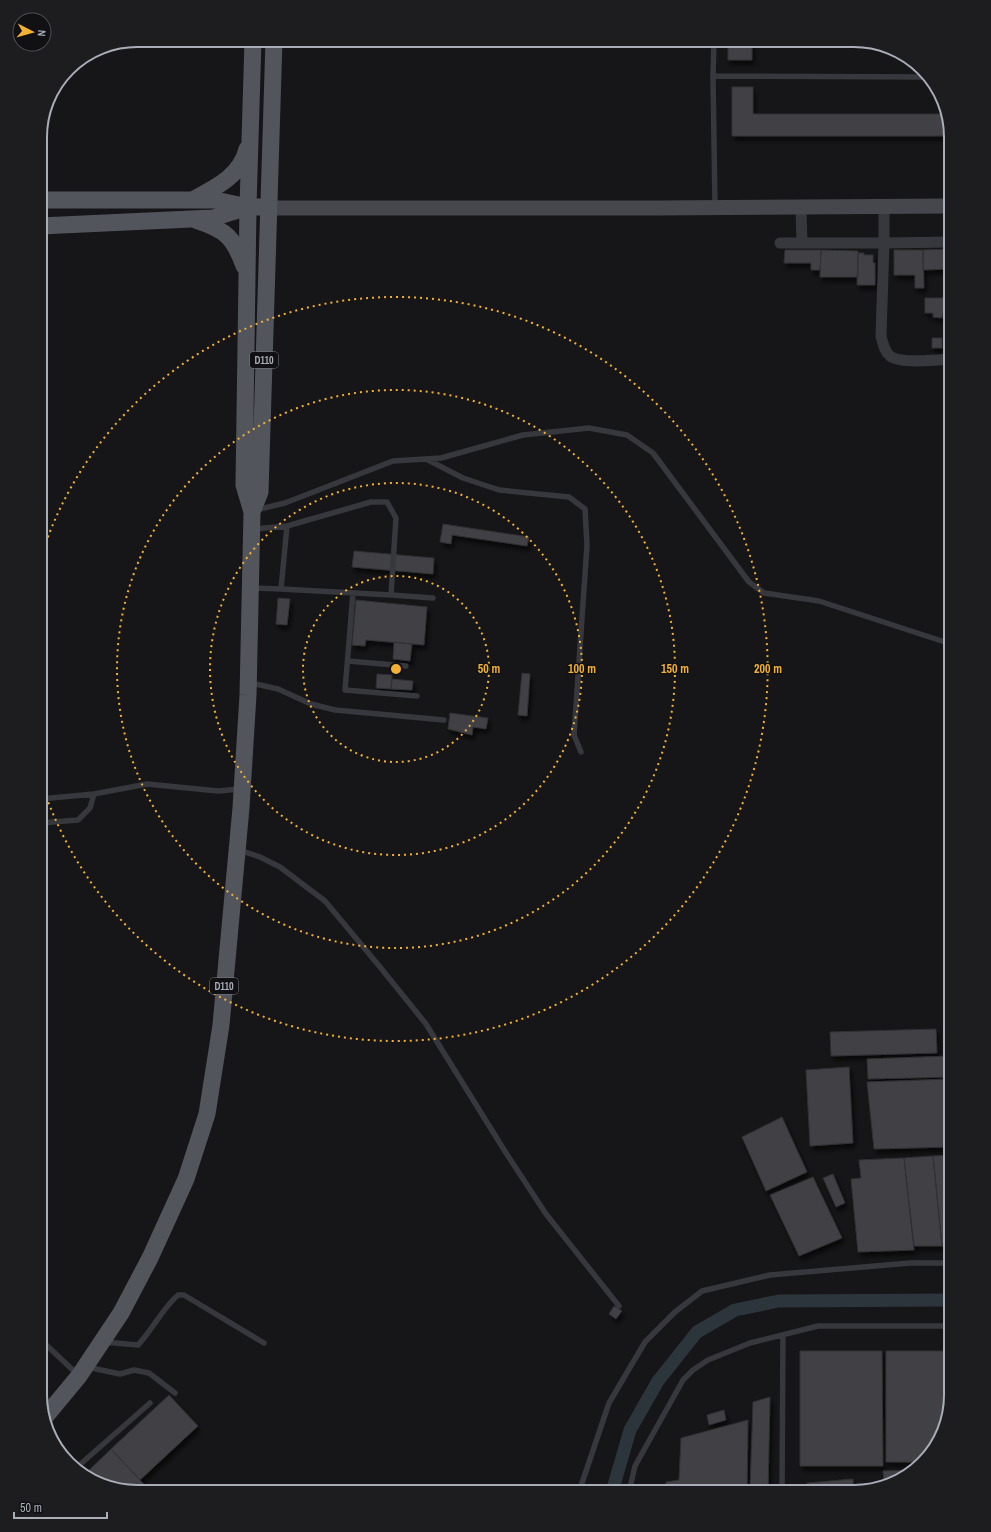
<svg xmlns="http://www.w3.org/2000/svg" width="991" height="1532" font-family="'Archivo Narrow',sans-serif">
  <defs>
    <filter id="shadow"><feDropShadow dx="2.5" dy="4.5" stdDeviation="2" flood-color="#0009"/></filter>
  </defs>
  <rect width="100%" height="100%" fill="#161618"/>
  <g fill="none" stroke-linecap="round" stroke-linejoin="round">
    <path stroke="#2c353c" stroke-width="13" d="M612,1492L630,1430L658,1381L697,1332L735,1310L779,1301L951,1300"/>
  </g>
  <path fill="#404145" stroke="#303034" filter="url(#shadow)" d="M728,40H752V60H728Z
    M732,87H753V114H946L951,136H732Z
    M951,249V269L923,270V250Z
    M785,250H821L820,270H811V263H784Z
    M821,250L858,251V277H820Z
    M894,250H923L924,288H915V275H894Z
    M858,253H864V255H873V263H875V285H857Z
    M925,298H951V313H943L942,318L933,317V313H925Z
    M932,338H942V348H932Z
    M443,524L529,537L527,546L452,535L451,544L440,542Z
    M354,551L434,558L433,574L352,567Z
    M278,598L290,599L287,625L276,624Z
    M356,600L427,607L424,645L366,640L365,646L352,645Z
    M394,642L412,644L410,661L393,659Z
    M522,673L530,674L527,716L518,715Z
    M377,674L392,675L391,689L376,688Z
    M392,679L413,681L412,690L391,689Z
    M450,713L488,718L486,729L473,727L472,735L448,729Z
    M936,1029L937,1053L831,1056L830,1032Z
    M951,1056V1077L868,1079L867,1059Z
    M849,1067L853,1143L810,1146L806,1070Z
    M951,1079V1147L874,1149L867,1082Z
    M782,1117L807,1172L766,1191L742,1137Z
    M951,1155V1246H942L933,1156Z
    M933,1156L942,1246H914L904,1158Z
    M904,1158L914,1250L858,1252L851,1179L861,1178L859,1160Z
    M833,1174L845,1203L836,1207L823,1178Z
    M813,1177L842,1238L799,1256L770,1195Z
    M614,1306L622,1311L616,1319L609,1314Z
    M800,1351H882L883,1466H800Z
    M886,1351H951V1396L935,1449L920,1462H886Z
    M169,1395L198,1426L140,1480L111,1449Z
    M770,1397L768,1492H750L753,1402Z
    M724,1410L726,1420L709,1425L707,1415Z
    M748,1420L747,1492H665L666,1482L679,1480L681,1438Z
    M111,1449L140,1480L151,1492H131L83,1476Z
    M911,1470L897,1482L884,1484L883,1471Z
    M853,1479L854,1491L808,1492L807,1483Z"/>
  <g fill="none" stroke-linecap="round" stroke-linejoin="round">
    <path stroke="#37383d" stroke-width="5.5" d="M713,76L714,40
      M715,207L713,76L926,77
      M428,460L463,478L499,490L569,497L585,509L587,545L574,735L581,752
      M256,510L285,503L393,461L441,458L523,435L589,428L627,435L653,453L749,582L764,593L819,601L951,644
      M253,529L287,526
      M252,588L281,589L287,526L371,502H387L396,518L391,595L281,589
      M353,593L345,690L417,696
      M391,595L433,598
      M348,661L406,666
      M251,683L278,689L311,704L335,710L444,720
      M40,799L94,794L147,784L218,791L239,789
      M40,823L78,820L90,808L94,794
      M239,850L260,857L280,867L325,901L380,967L426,1024L506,1153L546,1214L619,1306
      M40,1339L77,1374
      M104,1342L138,1345C153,1329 162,1309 178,1295H184L264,1343
      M87,1367L120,1374L134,1370L149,1373L175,1393
      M76,1468L150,1403
      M579,1492L609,1403L645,1342L675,1312L702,1291L770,1275L910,1263H951
      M629,1492L635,1466L683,1380L693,1370L708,1360L750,1343L818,1326H951
      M782,1492L783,1335"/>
    <path stroke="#37383d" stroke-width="11" d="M801,207L802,243
      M780,243H884V207
      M951,359C938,360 900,364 890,356C884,351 883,343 881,336L884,243L951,242"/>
    <path stroke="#45474d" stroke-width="15" d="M267,208H657L951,206"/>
    <path stroke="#53555c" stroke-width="17" d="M196,198C217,187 241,175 247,149
      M40,200H215L248,207H259
      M198,221C226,230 234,238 244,266
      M40,226L213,218L248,207
      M252,512L260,492L274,40
      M45,1417L79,1376L121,1313L150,1258L186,1179L207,1114L221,1025L241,808L248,695L252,512L244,485L248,207L253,40"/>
  </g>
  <g fill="none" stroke="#f2b134" stroke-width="2" stroke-dasharray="2 4">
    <circle cx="396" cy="669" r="93"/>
    <circle cx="396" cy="669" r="186"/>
    <circle cx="396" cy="669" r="279"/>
    <path d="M40 560A372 372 0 1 1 40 778"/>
  </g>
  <g text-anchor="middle" stroke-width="3" stroke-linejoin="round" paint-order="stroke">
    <g fill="#111113" stroke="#7b7e86" stroke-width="1">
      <rect x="250" y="352" width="28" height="16" rx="3"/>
      <rect x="210" y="978" width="28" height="16" rx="3"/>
    </g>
    <g font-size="10" font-weight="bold" fill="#a8adb8">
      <text x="264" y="364">D110</text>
      <text x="224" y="990">D110</text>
    </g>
  </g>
  <path d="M0 0H991V1532H0ZM137 47H854A90 90 0 0 1 944 137V1395A90 90 0 0 1 854 1485H137A90 90 0 0 1 47 1395V137A90 90 0 0 1 137 47Z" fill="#1d1d20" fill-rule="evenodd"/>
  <path fill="none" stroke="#a8adb8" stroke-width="2" d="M137 47H854A90 90 0 0 1 944 137V1395A90 90 0 0 1 854 1485H137A90 90 0 0 1 47 1395V137A90 90 0 0 1 137 47Z"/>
  <circle cx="396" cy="669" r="6" fill="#f2b134" stroke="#111113" stroke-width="2"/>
  <g font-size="12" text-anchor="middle" font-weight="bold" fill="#f2b134" stroke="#111113" stroke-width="3" stroke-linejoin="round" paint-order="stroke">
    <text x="489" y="673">50 m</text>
    <text x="582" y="673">100 m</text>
    <text x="675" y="673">150 m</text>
    <text x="768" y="673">200 m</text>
  </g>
  <g transform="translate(32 32) rotate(96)"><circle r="19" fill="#111113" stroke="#4d4f55"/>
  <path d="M0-3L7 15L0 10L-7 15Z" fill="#f2b134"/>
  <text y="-6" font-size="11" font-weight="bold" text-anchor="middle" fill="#a8adb8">N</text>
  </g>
  <path d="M14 1512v6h93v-6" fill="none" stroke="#a8adb8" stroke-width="2"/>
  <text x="20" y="1512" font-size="12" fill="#a8adb8" stroke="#111113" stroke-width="3" paint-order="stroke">50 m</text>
</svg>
